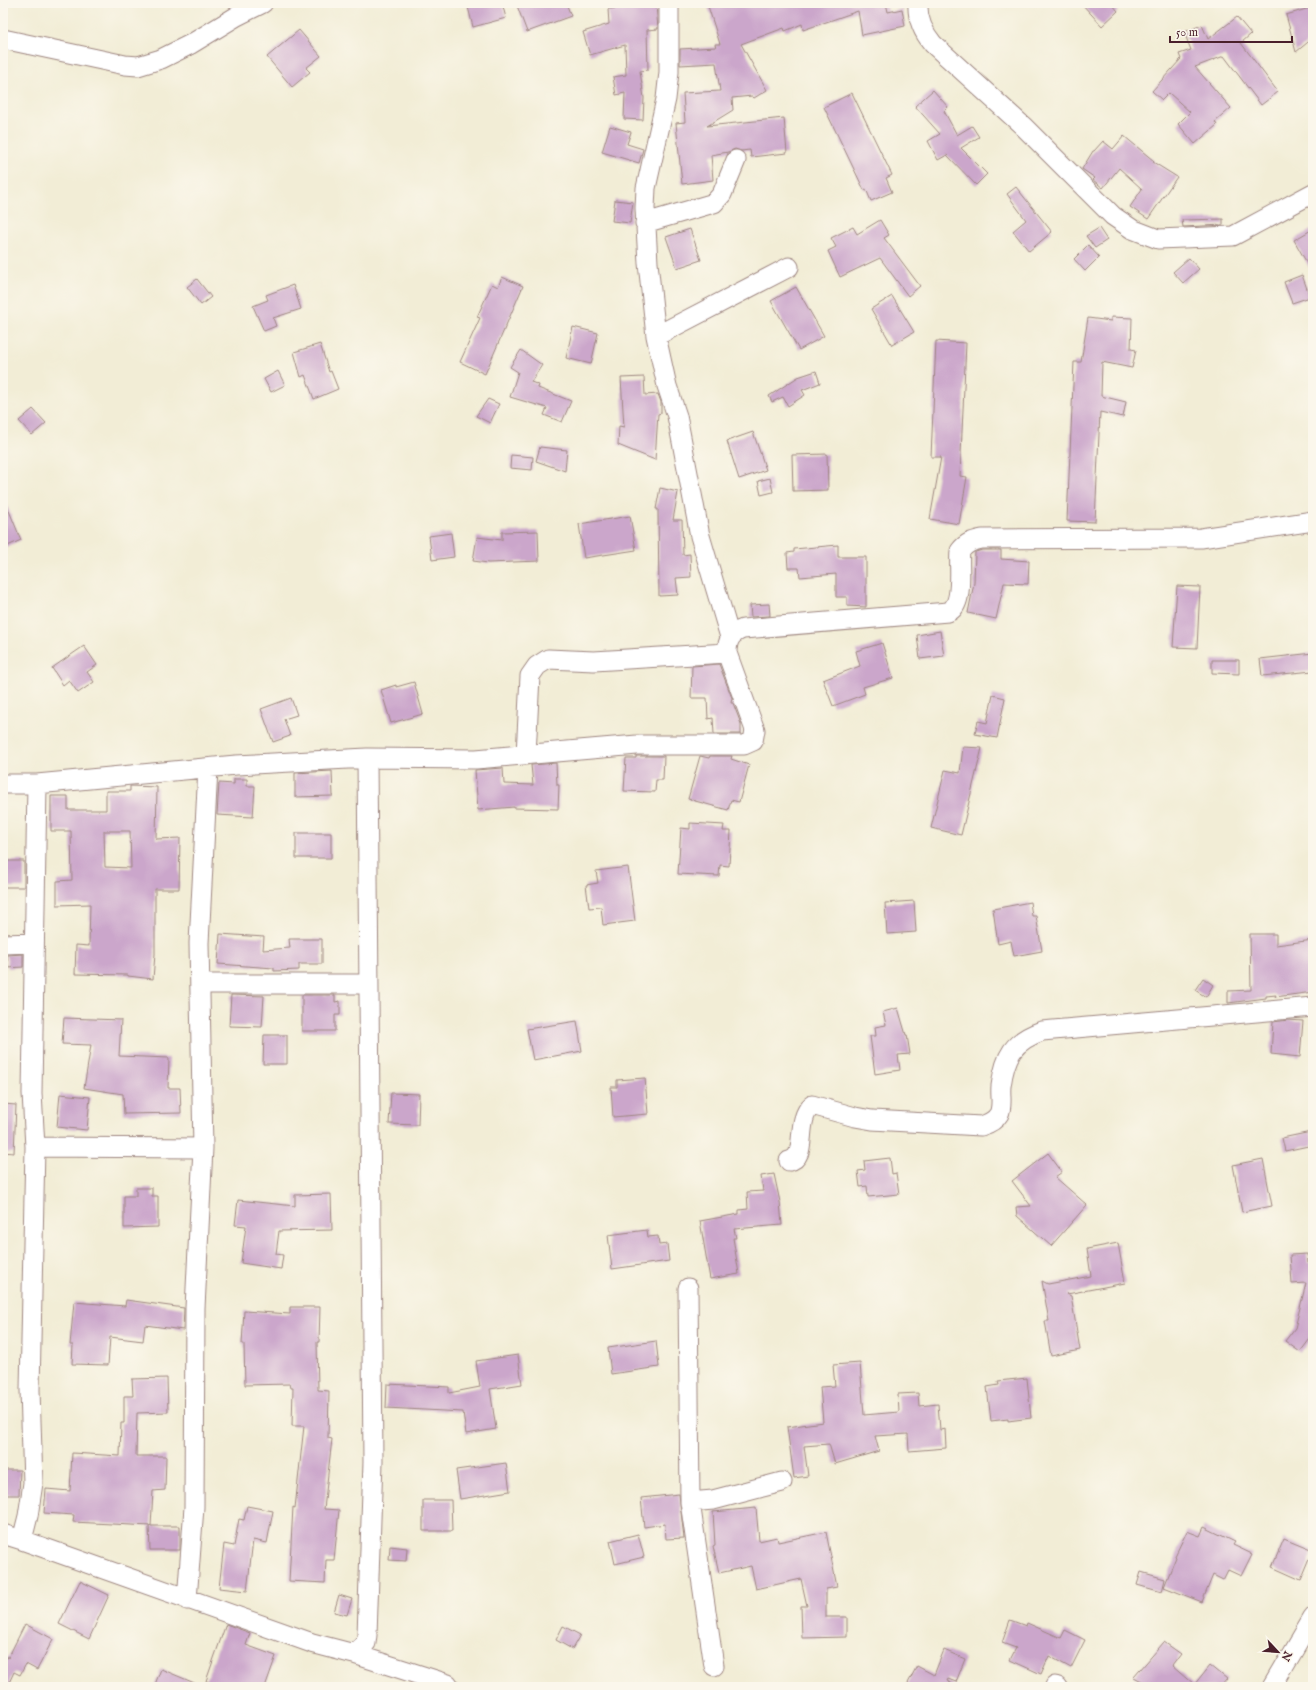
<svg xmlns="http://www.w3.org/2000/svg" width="1316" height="1690" font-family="'IM FELL English',serif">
  <rect width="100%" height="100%" fill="#fbf7ec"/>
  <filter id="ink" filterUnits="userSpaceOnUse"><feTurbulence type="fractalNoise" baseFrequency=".025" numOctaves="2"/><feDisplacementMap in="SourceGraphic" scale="8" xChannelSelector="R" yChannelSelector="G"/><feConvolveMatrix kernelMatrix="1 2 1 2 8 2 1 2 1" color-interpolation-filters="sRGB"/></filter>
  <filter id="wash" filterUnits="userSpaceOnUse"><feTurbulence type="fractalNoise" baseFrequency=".012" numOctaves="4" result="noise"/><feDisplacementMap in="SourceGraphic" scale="16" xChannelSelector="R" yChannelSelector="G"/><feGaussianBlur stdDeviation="0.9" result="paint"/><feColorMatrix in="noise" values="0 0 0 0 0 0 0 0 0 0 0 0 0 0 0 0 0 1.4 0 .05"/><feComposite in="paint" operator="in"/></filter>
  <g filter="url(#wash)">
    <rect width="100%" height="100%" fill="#f2edd6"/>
    <g id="blocks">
      <path fill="#cba6cb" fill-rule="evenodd" d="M467,3H502L506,18L473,27Z
        M516,3H566L571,16L527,32Z
        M707,3H886L888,12L902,9L905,26L862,35L858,11L803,30L802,24L785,31L784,28L741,44L767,90L754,98L752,96L732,98L733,110L707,126L784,118L787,153L751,157L750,150L741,151L735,149L728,152L711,155L713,180L682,184L676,123L685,122L683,93L720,91L716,63L680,65V49L716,47L715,44H720Z
        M1081,3H1111L1118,11L1102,26Z
        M656,5L658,29L647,30L648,70L640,71L644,98L643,120L624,119L625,93L616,95L613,77L626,75L625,45L590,55L583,32L609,24L608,9Z
        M1313,7V38L1296,52L1286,15Z
        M1237,17L1251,34L1241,43L1278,92L1261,105L1224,56L1195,67L1231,108L1215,122L1217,125L1195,144L1178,124L1190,112L1169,93L1162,100L1152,91L1181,59L1179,54L1191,50L1184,32L1202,25L1208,39Z
        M299,30L321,56L306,68L310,72L292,87L267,57Z
        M933,90L948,107L944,111L957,135L972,126L979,137L961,148L987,174L976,185L947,155L938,160L928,141L940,134L915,106Z
        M852,93L892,175L886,178L892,192L871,201L866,189L864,190L824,107Z
        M610,126L631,132L627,144L643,149L639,163L602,152Z
        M1124,136L1154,161L1153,162L1177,177L1148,219L1130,207L1142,189L1119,168L1103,188L1093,180L1095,178L1082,169L1093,151H1094L1103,141L1113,149Z
        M1016,187L1052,232L1029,251L1013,231L1026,220L1007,194Z
        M615,200L633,202L630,223L612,221Z
        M1223,219V225L1183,227L1182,220Z
        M880,220L889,235L884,238L920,286L908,296L880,258L840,277L828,251L836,247L831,238L853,227L857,234Z
        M1099,228L1107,240L1095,248L1086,236Z
        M690,229L701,260L677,268L666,237Z
        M1313,229V274L1294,240Z
        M1088,245L1099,257L1085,271L1074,259Z
        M1189,258L1199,269L1183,283L1173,272Z
        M1302,275L1310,297L1292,303L1284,282Z
        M502,277L523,286L485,374L460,362L480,318L477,317L492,284L498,287Z
        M197,279L211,297L201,305L187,287Z
        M293,285L301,309L273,318L276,326L264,331L253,306L268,300L266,295Z
        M796,287L824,336L799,350L771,301Z
        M892,296L914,332L892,345L871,309Z
        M1111,317L1132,318L1131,349L1136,350L1132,368L1102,362L1101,396L1126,402L1123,417L1100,412L1095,522L1067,521L1074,362H1081L1088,318L1111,321Z
        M573,327L598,333L591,364L566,358Z
        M936,341L966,343L960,476L967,477L959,524L930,519L941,457H931Z
        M320,344L329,372L331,371L338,389L314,399L305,375L301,377L294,352Z
        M521,350L542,365L531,382L539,385L538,388L571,401L562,422L544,415L547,408L510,397L518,372L510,367Z
        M278,371L285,385L271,392L264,379Z
        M816,371L820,383L802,390L805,395L788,406L783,397L772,402L769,396L798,377Z
        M644,377L645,395L658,394L661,402V413L658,414L655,460L618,445L619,426L624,427L621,378Z
        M488,399L499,404L490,423L476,416Z
        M33,409L46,423L32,435L19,421Z
        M753,432L766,470L739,479L727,441Z
        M540,447L567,450L565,471L536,461Z
        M827,454L828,490L793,491L792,455Z
        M511,455L533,457L532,470L510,468Z
        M770,478L773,492L761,495L758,481Z
        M660,488L678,492L673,520H682L683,555L690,554L691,577L676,578L678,595L659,596L658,509H656Z
        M3,496L21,540L3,548Z
        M630,516L636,550L584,558L579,524Z
        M538,531L539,561L488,563L473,561L477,537L502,540V532Z
        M451,533L454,557L432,560L429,536Z
        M838,545V557H866V607L847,606V597H836V574L800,577L799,568H788L787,553L794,552V549Z
        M983,550H1001V559L1029,561L1028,584L1004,583L996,619L968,613L974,583L975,552Z
        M1177,586L1200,587L1197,648L1173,647Z
        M769,604L770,616L751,617L750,605Z
        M940,631L944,656L920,659L917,635Z
        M882,643L893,678L863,687L865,694L833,706L823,680L860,666L856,651Z
        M84,646L97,665L87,672L94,682L78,693L69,680L63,685L52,668Z
        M1313,653V671L1262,676L1260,659Z
        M1212,660H1239V674L1212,673Z
        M719,664L732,698L731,703H733L741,724V734H714L713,718L708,719L707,698H691L692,666Z
        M414,682L423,714L391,723L381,690L396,685V687Z
        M993,695L1005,698L997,738L975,734L978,721L987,723Z
        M291,698L297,715L284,719L290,736L273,742L261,709Z
        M963,747L982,748L961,835L931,828L945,770L960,773Z
        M636,756H664L663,780H656L655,792L624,791L626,758H636Z
        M700,756L709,758L710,756H732L731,759L749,765L739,802L731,800L728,810L688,799Z
        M556,763L557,785H559L558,809L514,808V807L478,810L475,770L503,768L504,784L533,785L531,765Z
        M332,771L333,796L295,797V773Z
        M234,779H247V786H255L253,817L217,815L219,783L234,784Z
        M130,786L157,787L156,839L180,838L179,889H155V954L153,979L128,976V975L75,974L76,945L89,946L90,904L57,905V881L72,880L71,831H51V796H68V810H106V791H130ZM104,831H130L131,868L105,867Z
        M690,823L724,825L723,831H731L729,866L720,865L719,876L678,874L681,828L690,829Z
        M296,833H331V858H296Z
        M3,861H24V887H3Z
        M628,867L635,921L603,925L601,907L589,908L586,885L598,883L596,871Z
        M914,901L916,932L887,934L885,903Z
        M1030,902L1032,916H1036L1042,951L1014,956L1011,941L998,944L993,909Z
        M220,934L264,937L263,950L290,948L289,939H322V964H299V970L274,971V968L218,964Z
        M1250,934H1276V945L1313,940V992L1275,997L1276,995L1266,996V998L1228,1003V991L1251,990Z
        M23,954V967L8,968L7,955Z
        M1203,978L1213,985L1206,997L1195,990Z
        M231,995L264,996L262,1027L229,1026Z
        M302,995H335V1002L340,1001V1015H335V1031H302Z
        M898,1008L906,1035H907L910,1054L898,1055L900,1070L875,1074L870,1036H876L875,1027L886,1025L883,1012Z
        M64,1018L121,1020L119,1056L169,1058L168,1088H180L181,1113L124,1114L123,1094L84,1088L91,1045L62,1044Z
        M1288,1020L1303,1021L1300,1057L1271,1054L1273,1022Z
        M577,1021L582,1051L533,1060L527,1029Z
        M264,1035H287V1064H263Z
        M645,1078L648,1114L613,1117L611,1087H617V1080Z
        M391,1093L419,1094L418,1125L389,1124Z
        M60,1094L90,1097L87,1130L57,1127Z
        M3,1104L16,1105L14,1153L3,1152Z
        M1311,1132L1313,1145L1285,1151L1282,1138Z
        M1048,1153L1062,1172L1055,1177L1087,1205L1051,1246L1017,1216L1016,1207L1031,1206L1012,1181Z
        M890,1158L892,1174L896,1173L899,1194L868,1197L867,1186L860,1187L858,1171L865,1170L864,1161Z
        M1263,1159L1272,1206L1242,1212L1233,1165Z
        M774,1174L780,1202L782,1225L734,1229L736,1238H733L739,1274L710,1279L700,1221L739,1214V1210L748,1209L747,1192L763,1191L761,1176Z
        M136,1188H152V1196H158V1227L124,1228V1196H136Z
        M331,1194L332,1230L279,1231L276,1254L283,1255L281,1269L241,1263L246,1226L235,1225L238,1200L295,1206V1195Z
        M647,1230L648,1237L658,1236L659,1245L667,1244L669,1261L612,1269L608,1235Z
        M1118,1243L1125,1283L1067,1294L1071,1296L1080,1350L1051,1356L1045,1321H1049L1042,1281L1048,1284L1091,1276L1087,1249Z
        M1307,1254L1308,1263H1313V1335L1300,1352L1285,1341L1295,1328L1306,1283L1292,1284L1290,1255Z
        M126,1300L184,1308L183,1330L145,1325L143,1341L110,1337L108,1365L72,1364L73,1345H70L74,1302L125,1306Z
        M290,1307H320L319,1342H317L318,1390L329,1391L328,1438L332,1439L324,1509L339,1510L334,1560H326L325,1583L289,1581L293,1507L295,1508L304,1426H292L293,1388H291L290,1384L245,1385L244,1344H242L244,1311L290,1314Z
        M656,1341L659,1367L611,1374L608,1348Z
        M518,1355L522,1384L490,1389L496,1429L466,1434L463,1412L386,1408L387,1384L449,1387V1393L480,1387L476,1361Z
        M860,1363L864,1415L899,1412L898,1394L918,1393L919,1406L938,1404L940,1430L945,1429L946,1448L909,1451L908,1434L875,1436L879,1451L835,1464L829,1444L804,1446L808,1476L794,1478L787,1427L823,1422L820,1387L835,1386L833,1365Z
        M167,1378L168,1412L137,1413L136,1456H166L165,1490L153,1491L151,1526L73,1522L74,1515L44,1513L46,1489L70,1491L72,1453L120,1456L121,1423H124V1396H133L132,1379Z
        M1027,1378L1031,1418L1008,1421V1419L991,1421L987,1387L999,1385L998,1381Z
        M506,1463L510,1491L460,1499L456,1470Z
        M3,1470H20L19,1495H3Z
        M679,1494L684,1538L666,1539L665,1524L644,1527L641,1498Z
        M423,1500H451L452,1531H423Z
        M247,1506L273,1511L267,1543L253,1540L247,1591L219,1588L224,1544L234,1546L239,1519L244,1520Z
        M756,1508L759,1541L777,1537L778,1542L826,1532L837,1587L826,1589V1617H847V1637L802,1638L801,1606H807L801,1579L756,1589L751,1566L719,1573L713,1546L715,1545L713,1512Z
        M149,1526H180V1550H150Z
        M1204,1527L1235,1542L1233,1545L1252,1554L1241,1576L1228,1570L1223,1580L1213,1575L1202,1602L1164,1587L1176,1557L1175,1556L1187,1531L1200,1536Z
        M638,1534L644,1557L615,1564L610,1541Z
        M1284,1539L1313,1551L1301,1580L1272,1567Z
        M390,1546L407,1548L406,1561L389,1560Z
        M1141,1572L1165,1579L1162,1592L1137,1585Z
        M80,1581L109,1595L89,1639L59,1624Z
        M339,1595L352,1599L347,1615L334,1612Z
        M1010,1620L1026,1626L1027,1623L1061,1638L1065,1630L1085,1640L1071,1668L1049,1656L1041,1674L1010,1660L1016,1648L1002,1643Z
        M25,1624L53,1639L37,1670L26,1664L20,1675L14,1672L7,1687H3V1655L8,1658Z
        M226,1624L250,1633L246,1645L276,1656L265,1687H223L206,1681Z
        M563,1626L580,1635L572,1649L556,1640Z
        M1164,1642L1181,1654L1172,1666L1194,1685L1210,1665L1227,1679L1220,1687H1153L1134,1677Z
        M944,1650L965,1659L956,1682L948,1679L947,1681L958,1687H906L917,1666L934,1675Z
        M161,1669L204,1687H154Z"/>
    </g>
  </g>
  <g filter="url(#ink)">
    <use href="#blocks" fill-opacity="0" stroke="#9e8680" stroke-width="1"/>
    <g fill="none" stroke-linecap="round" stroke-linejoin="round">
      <g stroke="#9e8680" stroke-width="21">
        <path id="minor" d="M669,3V72L666,99L646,188L645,208L648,263L656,336L667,386L677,416L700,536L730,637
          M918,3C917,19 923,32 933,44L1023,126L1113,216L1132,229L1158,239L1233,236L1313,193
          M3,39L125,65L138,66L161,59L191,44L237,16L263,3
          M645,223L714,203L722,194L736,160
          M656,336L789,267
          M526,755L530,676L537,666L548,659L594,661L727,653
          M3,784H37L236,765L367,758L476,759L637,745H744L753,741L755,730L727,653C727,640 731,633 743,629L948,612C965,605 958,567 960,551C966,543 972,541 982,539L1201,538L1313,521
          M3,944L34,943
          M200,984H369
          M35,1147L203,1148
          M789,1161C809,1158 794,1121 812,1105L855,1117L872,1120L981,1126C988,1124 995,1121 999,1114C1003,1105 1000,1096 1001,1086C1005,1056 1013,1041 1042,1031L1313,1007
          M688,1288L690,1502L714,1666
          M690,1502L713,1500L782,1482
          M3,1534L22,1540L312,1643L354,1654L366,1643L367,1635L373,1462L367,758
          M22,1540L28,1516L33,1483L30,1390L35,1147L32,1093L37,784
          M187,1600L194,1507L195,1308L203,1148L199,943L208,768
          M354,1654L448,1684L447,1687
          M1055,1686L1058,1687
          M1272,1687L1313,1617"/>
      </g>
      <use href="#minor" stroke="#fff" stroke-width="19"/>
    </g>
  </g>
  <rect width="1316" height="1690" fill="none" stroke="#fbf7ec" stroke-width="16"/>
  <g transform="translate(1278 1652) rotate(116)" stroke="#fbf7ec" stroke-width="3" paint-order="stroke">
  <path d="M0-3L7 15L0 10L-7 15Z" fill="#4a1f2b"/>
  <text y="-6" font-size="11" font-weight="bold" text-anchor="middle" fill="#4a1f2b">N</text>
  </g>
  <path d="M1170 36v6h122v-6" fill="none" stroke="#4a1f2b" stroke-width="2"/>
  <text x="1176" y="36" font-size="12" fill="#4a1f2b" stroke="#fbf7ec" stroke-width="3" paint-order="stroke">50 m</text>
</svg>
